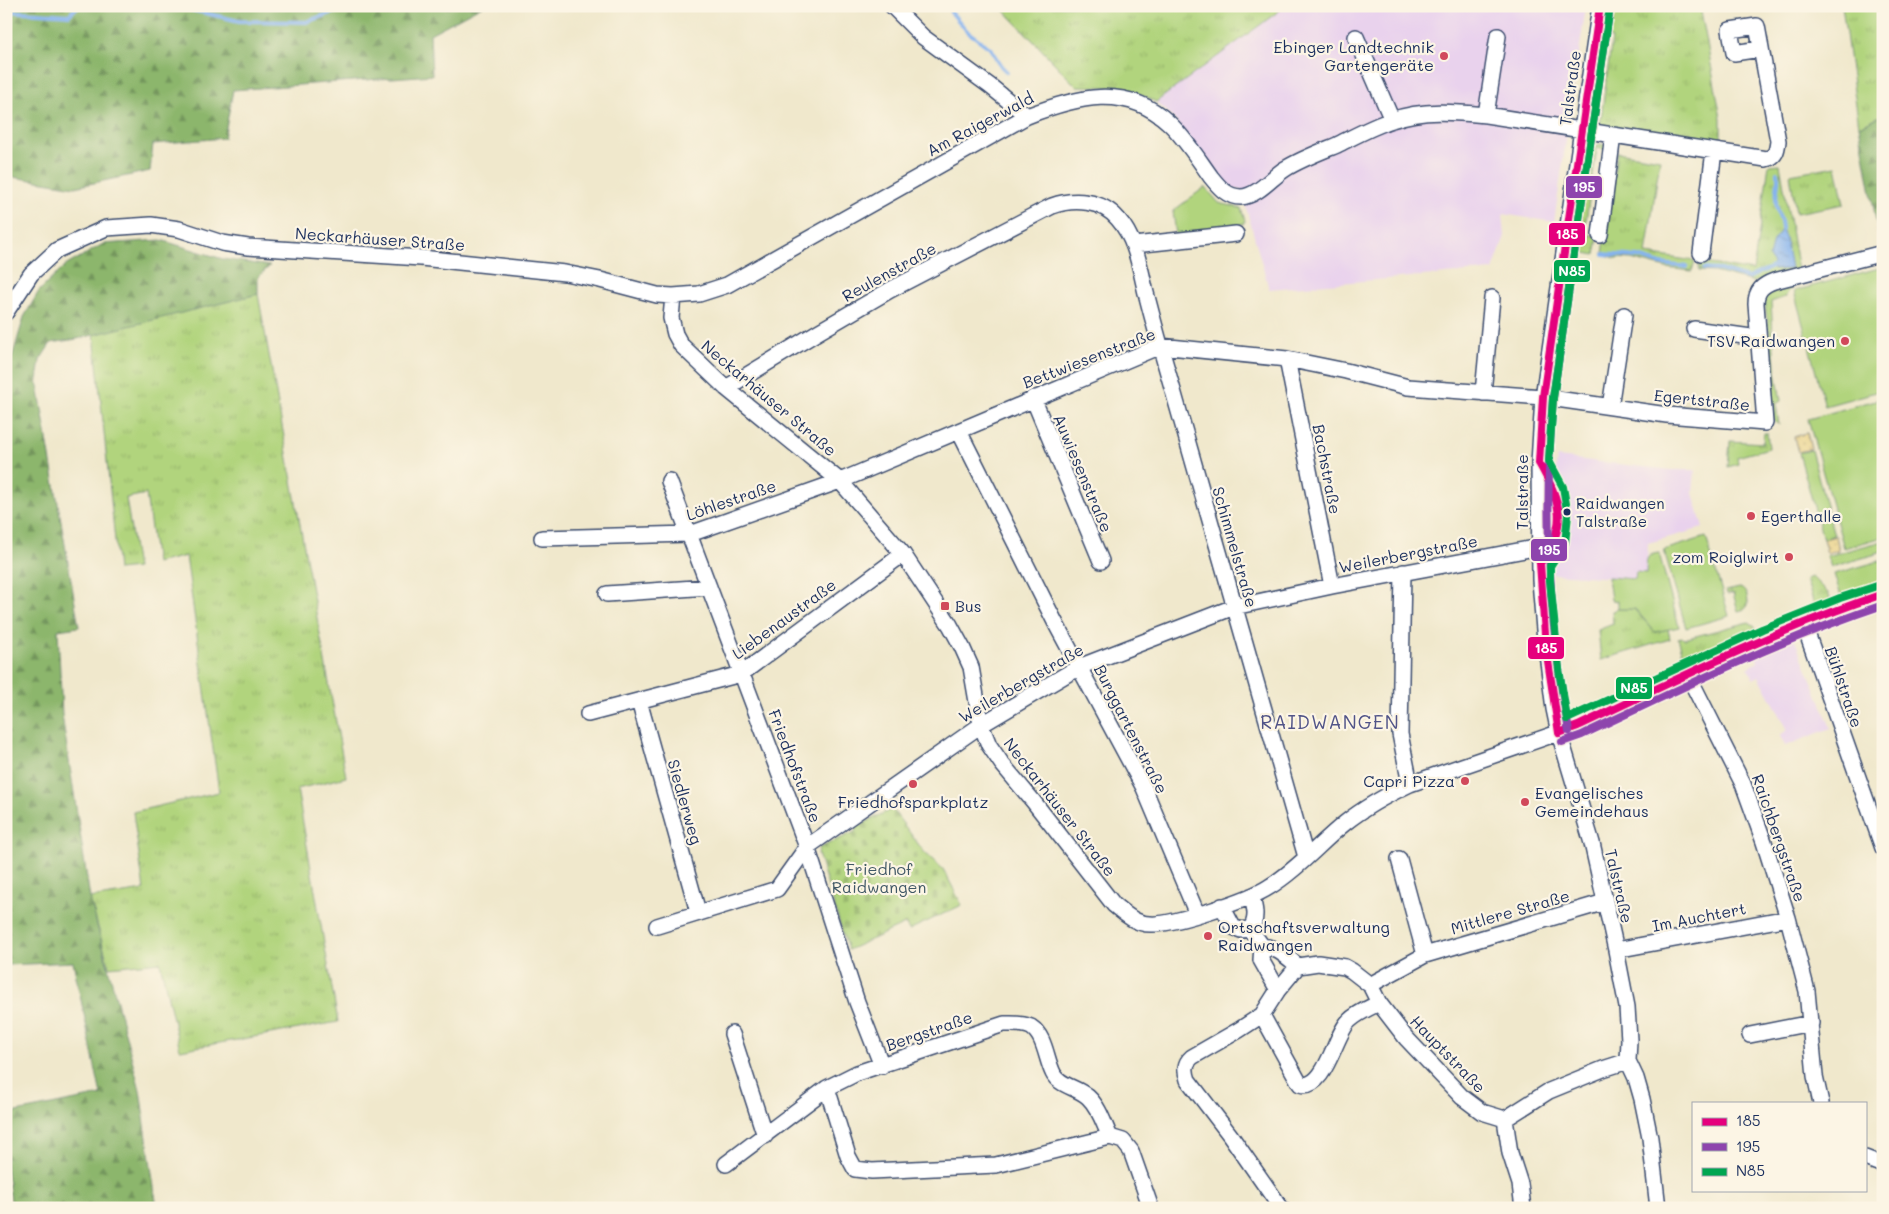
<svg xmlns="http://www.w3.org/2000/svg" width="1889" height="1214" font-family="Mali,sans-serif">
  <defs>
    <pattern id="grass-tufts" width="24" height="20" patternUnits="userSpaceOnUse" patternTransform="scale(1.25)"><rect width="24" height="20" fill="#b1d47d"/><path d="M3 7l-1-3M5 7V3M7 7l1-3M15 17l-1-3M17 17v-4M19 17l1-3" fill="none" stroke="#98b66e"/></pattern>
    <pattern id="forest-firs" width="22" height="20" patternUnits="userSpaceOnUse" patternTransform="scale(1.25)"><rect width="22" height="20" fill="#8cb66c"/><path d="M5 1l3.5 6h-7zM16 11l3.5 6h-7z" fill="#72945c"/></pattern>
    <pattern id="sand-dots" width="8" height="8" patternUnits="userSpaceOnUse" patternTransform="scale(1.25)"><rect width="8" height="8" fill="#eeda9e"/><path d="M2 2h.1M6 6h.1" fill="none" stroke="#ccbb8a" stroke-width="1.8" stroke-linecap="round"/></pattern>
    <pattern id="cemetery-stones" width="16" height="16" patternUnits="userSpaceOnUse" patternTransform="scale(1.25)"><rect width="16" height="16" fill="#b1d47d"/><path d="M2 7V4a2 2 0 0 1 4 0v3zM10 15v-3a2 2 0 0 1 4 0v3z" fill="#98b66e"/></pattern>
    <pattern id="water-ripples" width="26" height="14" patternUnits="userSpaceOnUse" patternTransform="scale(1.25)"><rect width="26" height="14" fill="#85b3ef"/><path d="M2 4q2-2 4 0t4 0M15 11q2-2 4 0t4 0" fill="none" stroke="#6c92c5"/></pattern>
  </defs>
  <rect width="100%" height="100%" fill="#fcf5e5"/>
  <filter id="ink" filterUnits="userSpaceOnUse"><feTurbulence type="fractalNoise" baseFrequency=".02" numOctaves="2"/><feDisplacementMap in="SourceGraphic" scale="10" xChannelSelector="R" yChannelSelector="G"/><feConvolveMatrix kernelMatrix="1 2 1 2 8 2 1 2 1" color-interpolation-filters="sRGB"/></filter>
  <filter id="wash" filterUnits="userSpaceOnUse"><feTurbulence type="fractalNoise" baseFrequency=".0096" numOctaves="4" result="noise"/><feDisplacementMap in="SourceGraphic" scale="20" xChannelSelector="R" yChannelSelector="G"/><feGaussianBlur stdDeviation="1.12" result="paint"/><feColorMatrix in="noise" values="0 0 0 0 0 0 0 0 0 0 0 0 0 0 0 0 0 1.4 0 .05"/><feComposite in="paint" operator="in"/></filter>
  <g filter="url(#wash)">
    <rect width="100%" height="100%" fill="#f0e8cc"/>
    <path fill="#e9d2ed" d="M1283,6H1586L1554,222L1503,214L1505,236L1493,270L1269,289L1241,190L1232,189L1224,184L1171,115L1156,102L1279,11Z
      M1557,457L1671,470H1695L1693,493L1703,528L1648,543L1646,573L1635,579L1552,574V563L1563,546L1566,536L1568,515L1565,497L1555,477Z
      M1794,638L1831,728L1785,746L1780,735L1788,730L1759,676L1753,679L1748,668L1758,662L1755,655Z"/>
    <path fill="url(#grass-tufts)" stroke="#66826e" d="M1000,6H1283L1279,11L1156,102L1127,88L1076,86Z
      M1626,6H1700L1721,118V147L1600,126L1612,39L1609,38L1614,10Z
      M1842,6H1883L1882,115L1859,126Z
      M1600,144L1607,145L1606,150L1597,148L1584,234L1597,236L1598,238L1595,255L1575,251L1590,151L1593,147Z
      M1617,152L1660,159L1646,254L1695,261L1692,271L1666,268L1631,259L1615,258L1603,254Z
      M1780,164L1798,271L1754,282L1714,272L1699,271V262L1753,271L1769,165Z
      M1836,166L1844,204L1796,213L1790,174Z
      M1853,268L1792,286L1785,297L1771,302L1775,366L1781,401L1776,404L1779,425L1774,420L1773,414L1769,332L1764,299L1765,292L1775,285Z
      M258,294L346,777L297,789L338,1022L180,1050L160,962L109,967L90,898L144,890L133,812L219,792L186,556L156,563L146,494L126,498L137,568L118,570L94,334Z
      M1764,433H1767L1769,448L1737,457L1738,464L1728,467L1730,441L1763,443Z
      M1812,577L1828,593L1831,602L1815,607L1806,579Z
      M1740,588C1747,591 1748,598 1748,605L1745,609L1738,611L1733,593L1727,594L1726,591Z
      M1618,609H1634L1655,632L1668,629L1670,639L1601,660L1598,630L1613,624L1612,611Z
      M1749,622L1755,626L1754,632L1687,663L1685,661L1678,638L1682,637L1684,639Z"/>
    <path fill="url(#forest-firs)" stroke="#547265" d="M6,6H482L430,34L432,75L233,90L224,138L153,144L150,171L75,187L6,176Z
      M1883,115V248L1881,249L1859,126Z
      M161,240L223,259L270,266L258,277V294L77,339L51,343L40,360L37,380L79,627L58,630L62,715L90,898L140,1090L157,1208H12L6,1165V1114L101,1095L73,962L7,965L6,959V414L11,361L24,317L39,291L65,266L103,244Z"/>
    <path fill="url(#sand-dots)" stroke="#84847e" d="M1807,433L1811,449L1798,452L1794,437Z
      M1836,536L1839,550L1827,553L1823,539Z"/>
    <path fill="url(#cemetery-stones)" stroke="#66826e" d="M892,809L925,853L943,869L962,905L909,930L905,924L848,950L818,854L819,848L855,832L856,827Z"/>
    <path fill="#b1d47d" stroke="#66826e" d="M1205,187L1219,203L1241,208L1245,221L1243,224L1234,225L1232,229L1176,235L1173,211Z
      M1883,267V390L1825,406L1794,291Z
      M1883,398V537L1844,548L1808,419Z
      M1811,450L1834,535L1823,539L1799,453Z
      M1706,537L1729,616L1686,628L1664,550Z
      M1883,541V552L1831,567L1827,556Z
      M1659,553L1679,627L1655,632L1635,609H1618V601L1611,600L1608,577L1635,579L1636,572L1646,573C1647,560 1644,555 1659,553Z
      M1883,560V583L1841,596L1834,574Z"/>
    <path fill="url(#water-ripples)" stroke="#5071a6" d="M1782,229L1785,237L1791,269L1773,270L1774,266L1769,257L1773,241Z"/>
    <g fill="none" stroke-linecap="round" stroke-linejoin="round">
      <path stroke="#85b3ef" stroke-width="4" d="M175,6L239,21L306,22L350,6
        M949,6L951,12L968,32L990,48L1001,66L1007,72
        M6,11L69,15L78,6
        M1778,173C1779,183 1776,192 1776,201C1776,211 1782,219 1782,229
        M1604,254L1638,257L1661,264L1687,267
        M1704,269L1720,270L1748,278L1774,266"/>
    </g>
  </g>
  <g filter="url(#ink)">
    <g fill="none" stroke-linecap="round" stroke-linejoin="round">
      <g stroke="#3b4b6e" stroke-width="18">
        <path id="minor" d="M892,6L923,37L990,86L1027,116
          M1600,6L1543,397L1539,463L1540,580L1544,630L1554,709L1559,733L1592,843L1616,950L1627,1007L1629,1040L1628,1061L1636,1078L1642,1099L1650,1138L1658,1208
          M1356,37L1392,120
          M1486,115L1498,36
          M1600,235L1613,135
          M1134,245L1236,234
          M1701,253L1714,151
          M673,296L671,318L675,334L681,345L726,388L840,481L903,554L950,625L962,647L971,667L981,725L989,745L1002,764L1033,801L1114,905C1125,914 1136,924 1150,924C1171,926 1251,899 1269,887C1297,870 1320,843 1345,823C1365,807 1387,795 1410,784L1578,726L1767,636L1840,607L1883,594
          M6,312L31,274L57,250L106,228L151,225L179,229L222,243L248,247L421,258L565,273L600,280L657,295L673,296L699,294L727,285L1027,116C1076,97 1126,83 1169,123C1185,138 1198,159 1211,177C1219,187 1227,197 1241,197C1258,196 1272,177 1285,169C1301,159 1320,152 1337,145C1355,136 1373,126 1392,120C1423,109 1455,112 1486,115L1766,159C1776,157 1777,150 1778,141L1757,26L1730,30L1734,53L1760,49
          M1694,329L1758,338
          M1287,359L1332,586
          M726,388L818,332L890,290L1052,206C1074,198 1102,200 1118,219C1136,239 1140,268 1146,293C1153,320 1160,346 1168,373C1214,534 1260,696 1306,857
          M1483,393L1492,298
          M1033,398L1101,561
          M1610,407L1624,315
          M959,431L1057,626L1144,788L1197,914
          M669,481L807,847L857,1002L882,1066
          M542,538L690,534L840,481L1160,346L1287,359L1346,371L1408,387L1543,397L1667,415L1765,423L1756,304C1756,290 1763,285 1774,281L1883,253
          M1403,572L1400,734L1410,784
          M607,594L709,587
          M1803,622L1883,848
          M1688,675L1743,784L1764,842L1788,918L1807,991L1815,1076L1821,1103
          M639,701L698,912
          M588,714L741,674L903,554
          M1399,859L1425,955
          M1251,896C1255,907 1258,919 1250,929L1262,946C1277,947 1287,957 1298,966L1318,963L1345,967L1352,971L1370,985L1379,1003L1406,1038L1462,1097L1482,1112L1505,1119L1549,1091L1603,1069L1628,1061
          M1222,906L1233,927L1241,930L1250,929
          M657,926L777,889L807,847L981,725L1079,667L1234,607L1332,586L1540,547
          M1262,946L1261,960L1278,990
          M1616,950L1788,918
          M1370,985L1425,955L1605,902
          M1262,1015L1300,1084C1325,1092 1335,1034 1349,1021C1357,1013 1369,1008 1379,1003
          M732,1034L765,1136
          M1750,1035L1811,1023
          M827,1088L848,1156L855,1169L872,1171L996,1165L1110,1137L1123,1141L1131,1151L1151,1208
          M1505,1119L1510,1153L1520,1184L1523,1208
          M1865,1158L1883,1165
          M726,1164L827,1088L857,1073L1004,1024C1012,1024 1023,1023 1031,1027C1045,1036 1046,1059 1053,1073C1059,1086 1077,1087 1088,1097C1099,1107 1104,1124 1110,1137
          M1281,1208L1230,1135L1188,1080C1185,1071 1184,1064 1192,1057L1239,1030L1262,1015L1278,990L1298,966"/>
      </g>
      <use href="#minor" stroke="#fff" stroke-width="15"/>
      <g stroke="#fcf5e5" stroke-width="11">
        <path id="bus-1" d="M1539,463L1543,397L1600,6
          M1539,463C1561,502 1569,525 1540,563
          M1540,563L1546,648L1559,733
          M1559,733L1578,726C1678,679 1777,629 1883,594"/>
      </g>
      <g stroke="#fcf5e5" stroke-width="11">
        <path id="bus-2" d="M1569,731C1548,622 1544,508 1553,398L1610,7
          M1562,742L1582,735C1681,688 1779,640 1883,605"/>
      </g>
      <g stroke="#fcf5e5" stroke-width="11">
        <path id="bus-3" d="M1610,7L1553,398L1549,461L1563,487L1568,515L1565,543L1550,566V580L1559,669L1567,719L1762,629L1840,598L1880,585"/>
      </g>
      <use href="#bus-1" stroke="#e5007d" stroke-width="8"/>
      <use href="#bus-2" stroke="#8e44ad" stroke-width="8"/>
      <use href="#bus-3" stroke="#00a651" stroke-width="8"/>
    </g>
  </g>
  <g fill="#d1495b" stroke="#fcf5e5" stroke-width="2">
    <circle cx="1444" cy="56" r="5"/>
    <circle cx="1845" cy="341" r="5"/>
    <circle cx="1751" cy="516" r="5"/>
    <circle cx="1789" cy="557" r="5"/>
    <rect x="940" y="601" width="10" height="10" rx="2.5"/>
    <circle cx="1465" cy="781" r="5"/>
    <circle cx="913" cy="784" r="5"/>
    <circle cx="1525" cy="802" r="5"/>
    <circle cx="1208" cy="936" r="5"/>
  </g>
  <circle fill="#1b2f5e" stroke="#fcf5e5" stroke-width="2" cx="1567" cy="512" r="4.5"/>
  <g text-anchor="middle" stroke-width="4.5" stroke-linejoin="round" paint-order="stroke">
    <g font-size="15" fill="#1b2f5e" stroke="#fcf5e5" text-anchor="start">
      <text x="1576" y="509">Raidwangen<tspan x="1576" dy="18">Talstraße</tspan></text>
    </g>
    <g font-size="16" fill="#1b2f5e" stroke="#fcf5e5" text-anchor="end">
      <text x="1434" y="53">Ebinger Landtechnik<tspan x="1434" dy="18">Gartengeräte</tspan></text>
      <text x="1835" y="347">TSV Raidwangen</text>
      <text x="1761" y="522" text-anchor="start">Egerthalle</text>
      <text x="1779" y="563">zom Roiglwirt</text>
      <text x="955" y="612" text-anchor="start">Bus</text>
      <text x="1455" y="787">Capri Pizza</text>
      <text x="1535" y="799" text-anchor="start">Evangelisches<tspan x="1535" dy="18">Gemeindehaus</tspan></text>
      <text x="913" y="808" text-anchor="middle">Friedhofsparkplatz</text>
      <text x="1218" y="933" text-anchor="start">Ortschaftsverwaltung<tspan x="1218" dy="18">Raidwangen</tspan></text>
    </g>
    <g font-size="16" fill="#1b2f5e" stroke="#fcf5e5">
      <text transform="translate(1570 88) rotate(-82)" y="6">Talstraße</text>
      <text transform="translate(980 124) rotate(-28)" y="6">Am Raigerwald</text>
      <text transform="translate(380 239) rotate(4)" y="6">Neckarhäuser Straße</text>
      <text transform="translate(889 272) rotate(-29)" y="6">Reulenstraße</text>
      <text transform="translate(1089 358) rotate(-21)" y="6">Bettwiesenstraße</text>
      <text transform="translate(769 398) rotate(40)" y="6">Neckarhäuser Straße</text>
      <text transform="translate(1702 400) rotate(6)" y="6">Egertstraße</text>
      <text transform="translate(1327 469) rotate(79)" y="6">Bachstraße</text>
      <text transform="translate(1083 473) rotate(67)" y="6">Auwiesenstraße</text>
      <text transform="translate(1522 492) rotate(-90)" y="6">Talstraße</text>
      <text transform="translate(731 500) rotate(-19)" y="6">Löhlestraße</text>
      <text transform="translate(1235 547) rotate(74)" y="6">Schimmelstraße</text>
      <text transform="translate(1408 554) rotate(-11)" y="6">Weilerbergstraße</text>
      <text transform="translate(784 619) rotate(-36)" y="6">Liebenaustraße</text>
      <text transform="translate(1021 683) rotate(-30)" y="6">Weilerbergstraße</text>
      <text transform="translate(1844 687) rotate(71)" y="6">Bühlstraße</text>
      <text transform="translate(1131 729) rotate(63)" y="6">Burggartenstraße</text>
      <text transform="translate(795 766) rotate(69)" y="6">Friedhofstraße</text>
      <text transform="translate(685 802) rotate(74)" y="6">Siedlerweg</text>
      <text transform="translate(1060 807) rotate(52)" y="6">Neckarhäuser Straße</text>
      <text transform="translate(1779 838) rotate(71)" y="6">Raichbergstraße</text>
      <text transform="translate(1619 886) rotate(77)" y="6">Talstraße</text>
      <text transform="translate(1510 912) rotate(-16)" y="6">Mittlere Straße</text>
      <text transform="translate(1699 917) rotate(-11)" y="6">Im Auchtert</text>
      <text transform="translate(929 1031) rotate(-19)" y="6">Bergstraße</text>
      <text transform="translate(1448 1054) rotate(46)" y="6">Hauptstraße</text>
    </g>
    <g font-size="16" fill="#405866" stroke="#fcf5e5">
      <text x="879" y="875">Friedhof<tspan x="879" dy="18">Raidwangen</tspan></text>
    </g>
    <g font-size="19" letter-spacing="1" fill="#515488" stroke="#fcf5e5">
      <text x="1330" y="729">RAIDWANGEN</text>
    </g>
  </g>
  <g stroke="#fcf5e5" stroke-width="2">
    <rect x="1565" y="175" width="38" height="24" rx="5" fill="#8e44ad"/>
    <rect x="1548" y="222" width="38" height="24" rx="5" fill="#e5007d"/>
    <rect x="1553" y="259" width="38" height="24" rx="5" fill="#00a651"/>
    <rect x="1530" y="538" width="38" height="24" rx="5" fill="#8e44ad"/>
    <rect x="1527" y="636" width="38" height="24" rx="5" fill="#e5007d"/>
    <rect x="1615" y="676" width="38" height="24" rx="5" fill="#00a651"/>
  </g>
  <g font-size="14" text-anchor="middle" font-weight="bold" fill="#fff">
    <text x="1584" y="192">195</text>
    <text x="1567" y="239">185</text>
    <text x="1572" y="276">N85</text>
    <text x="1549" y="555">195</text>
    <text x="1546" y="653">185</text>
    <text x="1634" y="693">N85</text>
  </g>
  <rect width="1889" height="1214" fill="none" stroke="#fcf5e5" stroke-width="25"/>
  <rect x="1692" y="1102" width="175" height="90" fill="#fcf5e5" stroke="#a2a6af"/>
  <rect x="1702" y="1118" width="25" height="8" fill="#e5007d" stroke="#a2a6af"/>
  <text x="1736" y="1126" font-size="15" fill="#1b2f5e">185</text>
  <rect x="1702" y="1143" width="25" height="8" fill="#8e44ad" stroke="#a2a6af"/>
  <text x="1736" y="1152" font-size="15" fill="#1b2f5e">195</text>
  <rect x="1702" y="1168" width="25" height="8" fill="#00a651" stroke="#a2a6af"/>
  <text x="1736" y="1176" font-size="15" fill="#1b2f5e">N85</text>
</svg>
